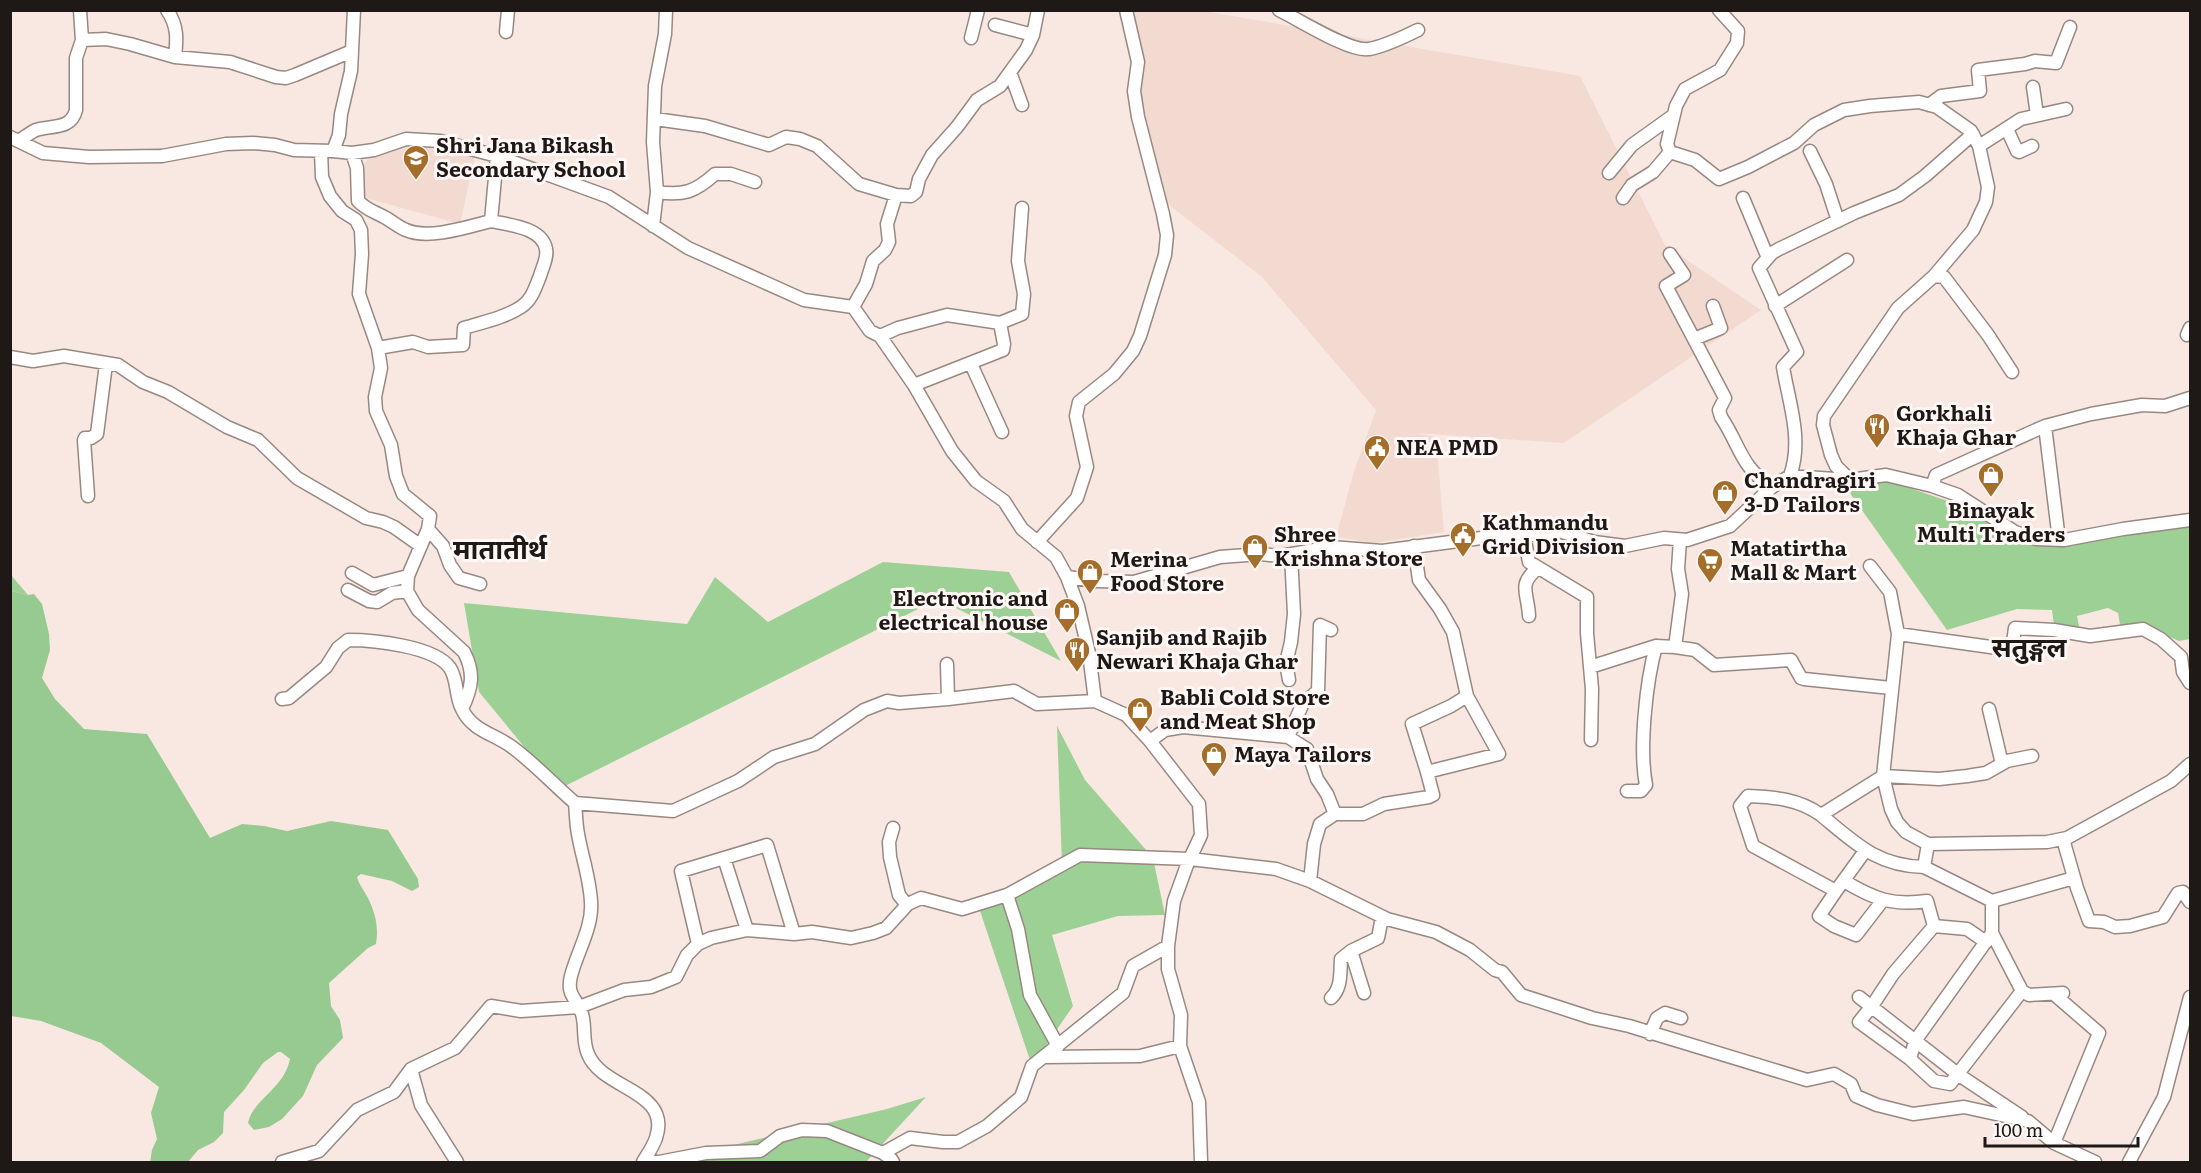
<svg xmlns="http://www.w3.org/2000/svg" width="2201" height="1173" font-family="Literata,'Noto Sans Devanagari',serif">
  <rect width="100%" height="100%" fill="#f9e8e1"/>
  <path fill="#f3dad0" d="M1129,11H1204L1580,76L1665,245L1761,310L1564,443L1414,433L1436,437L1444,532L1374,543L1336,537L1354,471L1376,410L1262,277L1156,195Z
    M408,144H440L475,155L460,224L362,197L363,165L374,153Z"/>
  <path fill="#9dd095" d="M1886,480L1974,510L2034,545H2053L2190,522V639L2179,641L2151,629L2120,625L2118,613L2108,608L2077,616L2080,631L2054,625L2052,610L2017,609L1947,630L1842,482Z
    M883,562L1009,572L1061,661L938,599L559,789L479,692L464,603L687,624L715,577L768,622Z
    M11,575L28,595L11,591Z
    M1057,726L1085,780L1153,858L1165,915L1118,916L1052,935L1073,1006L1032,1066L978,905L1062,865Z
    M926,1097L866,1162H678L691,1155L887,1109Z"/>
  <path fill="#97ca90" d="M11,591L28,595L34,594L42,604L49,634L50,650L42,678L55,699L84,729L147,734L210,838L242,824L264,826L287,831L331,821L388,830L418,879L419,887L412,891L392,881L361,874L357,877C359,885 364,890 368,898C375,912 379,927 376,944L368,948L329,983L331,1006L340,1020L343,1038L317,1065L303,1096L282,1119L269,1127L254,1130L248,1123C253,1099 284,1089 290,1059L281,1052H278L263,1063L244,1090L224,1112L223,1133L214,1142L198,1150L188,1162H150L152,1150L157,1139L151,1113L159,1087L101,1043L41,1021L11,1016Z"/>
  <g fill="none" stroke-linecap="round" stroke-linejoin="round">
    <g stroke="#978882" stroke-width="15">
      <path id="minor" d="M80,10L82,40L106,39L130,44L175,57L230,62L276,77L286,78L295,75L352,51
        M167,10C178,26 177,39 175,57
        M1279,10C1298,19 1351,53 1369,49C1386,46 1403,37 1418,30
        M1719,10L1738,31L1737,43L1720,70L1685,89L1676,106L1667,144L1670,152L1695,160L1719,179L1748,167L1794,143L1814,125L1844,110L1870,106L1919,102L1937,107L1971,131L1979,146L1988,187L1986,202L1973,230L1934,276L1898,308L1824,416L1823,425L1831,455L1836,466L1850,480
        M995,25L1033,35
        M506,32L508,10
        M971,38L978,10
        M1010,72L1022,105
        M2033,87L2037,115
        M1929,105L1941,96L1980,91L1978,70L2025,64L2035,61L2056,63L2070,27
        M655,119L705,126L769,145L786,137L800,139L817,146L859,184L896,195L911,196L916,192L919,179L932,155L957,127L977,100L1000,86L1026,50L1033,35L1038,10
        M2007,129L2017,151L2019,152L2032,146
        M10,137L43,153L89,157L162,156L226,144L253,143L275,145L294,150L333,151L339,135L341,114L351,71L354,10
        M20,140C25,137 31,132 36,130C52,125 71,130 76,110V58L82,40
        M1979,146L2021,119L2066,109
        M321,151L322,177L330,196L342,211L356,220L361,230L362,254L359,294L378,348L381,368L375,397L376,411L391,445L396,476L403,494L430,516L428,529L408,576L407,591L418,610L464,652C475,673 472,688 462,709C472,731 495,734 512,747C535,764 554,785 575,803C576,813 576,824 578,834C582,857 590,879 591,902C593,927 577,952 571,976C566,996 577,998 582,1014C586,1027 582,1041 588,1054C602,1090 672,1090 656,1138C653,1147 647,1155 643,1162
        M333,151L352,153L374,150L406,139L440,141L497,156L609,197L688,248L804,300L853,307L870,331L880,336L914,385L952,451L976,481L1004,501L1022,529L1056,557L1067,577L1078,606L1089,653L1095,701
        M1810,151L1826,184L1838,221
        M352,153L357,168L358,201C368,211 374,211 386,218C393,222 399,227 406,230C428,240 468,227 491,221
        M1609,173L1632,145L1674,115
        M657,192C683,196 695,192 715,174H731L755,182
        M1623,198L1632,185L1653,172L1670,152
        M1743,198L1768,258
        M653,226L657,192L653,142L655,86L665,34L666,10
        M1670,254L1684,275L1666,286L1725,398L1719,410L1721,417C1740,445 1740,467 1772,487
        M1934,276L1944,277L1988,335L2012,372
        M1775,306L1847,260
        M853,307L866,284L873,261L885,250L889,242L887,224L896,195
        M2187,335L2190,328
        M880,336L898,328L947,315L1000,323L1022,314L1024,294L1018,261L1022,208
        M1694,339L1721,328L1713,306
        M378,348L413,342L428,347L463,345L464,328C483,322 504,318 521,307C532,300 535,288 540,276C542,268 548,258 546,249C542,227 508,225 491,221L497,156
        M10,357L33,361L64,356L118,365L143,382L168,392L227,427L258,440L297,478L366,518L383,522L394,527L421,546
        M971,364L1002,432
        M914,385L1003,350L1004,344L1000,323
        M2045,426L2059,540
        M1790,476C1803,440 1789,403 1783,367L1797,352L1759,268L1772,253L1779,249L1854,213L1899,195L1925,176L1973,134
        M1932,486L1936,475L2045,426L2091,414L2142,405L2165,406L2190,398
        M88,496L84,440L85,438H91L97,434L106,364
        M428,529L443,546L450,565L459,578L480,584
        M1524,536L1529,562L1587,597V633L1592,689L1591,740
        M1680,540L1678,569L1682,594L1675,647L1695,650L1714,665L1791,660L1801,678L1804,679L1891,688
        M1037,542L1077,498L1087,467L1076,416L1079,402L1114,374L1133,351L1140,336L1165,255L1167,235L1163,214L1138,117L1134,91L1138,62L1126,10
        M1870,566L1890,592L1898,634L1883,776L1891,809L1897,822L1906,832L1928,844L2047,842L2067,838L2171,781L2190,764
        M352,573L373,585L408,576
        M1067,577L1097,581L1134,582L1220,557L1260,554L1281,556L1331,547L1382,551L1489,537L1524,536L1559,531L1594,542L1625,546L1664,538L1687,540L1730,526L1772,487L1790,476L1850,480L1886,475L1932,486L1958,495L2015,532L2036,539L2064,540L2123,529L2190,520
        M348,590L369,601L377,602L392,593L407,591
        M1529,616C1528,592 1517,585 1538,568
        M1898,634L2012,650L2015,628L2054,630L2090,636L2143,629L2161,639L2181,657L2183,672L2190,683
        M947,664L948,699
        M1590,667L1656,646L1675,647
        M1289,680L1286,663L1291,642L1294,614L1291,554
        M282,699L289,698L326,667L338,648L348,640C373,640 435,646 450,668C458,680 455,696 462,709
        M1989,709L2002,764
        M1288,737L1303,703L1318,691L1320,625L1331,630
        M1150,741L1165,730L1183,727L1288,737L1307,749L1317,779L1327,794L1335,814
        M1427,772L1412,724L1451,706L1467,696
        M1627,791H1641L1646,785C1639,749 1646,682 1656,646
        M575,803L673,811L738,781L774,757L815,744L864,710L887,701L899,703L948,699L1014,691L1037,704L1095,701L1126,715L1150,741L1199,804L1201,835L1187,865L1174,901L1168,946V969L1181,1015L1180,1046L1199,1102L1201,1162
        M1821,815C1855,843 1877,866 1924,867
        M893,828L889,842L890,857L899,895L907,905
        M2063,839L2077,888L2089,921L2104,922L2115,927L2130,926L2163,917L2178,893L2183,892L2190,902
        M1865,851L1836,891L1753,846L1740,806L1748,796C1774,797 1799,799 1821,815L1883,776L1939,779L1967,776L1986,773L2007,761L2032,756
        M724,858L747,930
        M1310,881L1314,844L1320,824L1335,814H1363L1384,804L1429,797L1433,795L1427,772L1499,754L1467,696L1453,632L1440,609L1419,580L1414,546
        M1844,881C1874,899 1892,906 1927,901L1934,926L1967,929L1986,942
        M1836,891L1819,916L1834,926L1856,935L1883,900
        M1007,895L1018,929L1030,995L1058,1046
        M1992,901L2074,878
        M1934,926L1893,974L1872,1006L1859,1022L1910,1059L1934,1081L1950,1084L2022,991
        M1992,933L2022,991L2029,995L2063,993
        M698,944L681,871L767,845L794,934
        M1351,951L1364,993
        M1859,997L1959,1075L2022,1117
        M1331,998C1342,988 1340,973 1341,959L1351,951L1378,938L1382,917
        M1650,1034L1657,1018L1665,1013L1681,1018
        M1044,1057L1140,1056L1180,1046
        M1910,1059L1915,1041L1992,933V901L1924,867L1928,844
        M411,1069L421,1105L457,1162
        M2054,1143L2099,1033L2055,995
        M883,1153L910,1138L943,1142H958L987,1126L1021,1097L1032,1066L1123,993L1133,966L1168,946
        M282,1162L319,1151L357,1110L394,1092L411,1069L455,1048L491,1006L521,1011L579,1007L624,990L651,987L676,977L687,955L698,944L711,938L747,930L794,934L812,932L851,938L873,933L886,928L908,904L921,898L962,909L1007,895L1080,855L1190,859L1276,869L1310,881L1387,919L1436,932L1470,950L1495,970L1502,972L1521,995L1592,1018L1629,1026L1807,1080L1834,1074L1851,1084L1856,1096L1877,1105L1913,1114L1964,1107L2028,1121L2054,1143L2095,1162
        M643,1162H659L706,1153L760,1151L780,1136L802,1130L827,1131L883,1153L891,1159L893,1162
        M2129,1162L2164,1097L2190,997"/>
    </g>
    <use href="#minor" stroke="#fff" stroke-width="12"/>
  </g>
  <defs>
    <g id="school-pin" transform="scale(1.35)"><path d="M0 17L-7.5 6A9.5 9.5 0 1 1 7.5 6Z" fill="#a46d29" stroke="#fef7f5"/><path d="M0-5L7-2L0 1L-7-2ZM-4 1L0 2.5L4 1V4Q0 6-4 4Z" fill="#fff"/></g>
    <g id="restaurant-pin" transform="scale(1.35)"><path d="M0 17L-7.5 6A9.5 9.5 0 1 1 7.5 6Z" fill="#a46d29" stroke="#fef7f5"/><path d="M-5-6h1v4h1v-4h1v4h1v-4h1v5L-1.5 .5V6h-2V.5L-5-1ZM5-6V6H3V1.5H1.5Q1.5-4 5-6Z" fill="#fff"/></g>
    <g id="civic-pin" transform="scale(1.35)"><path d="M0 17L-7.5 6A9.5 9.5 0 1 1 7.5 6Z" fill="#a46d29" stroke="#fef7f5"/><path d="M-.6-6.5H3V-4.5H.6V-3L4-1V1h2V6H-6V1h2V-1L-.6-3ZM-1.2 2.5V6h2.4V2.5Z" fill="#fff"/></g>
    <g id="shop-pin" transform="scale(1.35)"><path d="M0 17L-7.5 6A9.5 9.5 0 1 1 7.5 6Z" fill="#a46d29" stroke="#fef7f5"/><path d="M-5-2.5h2.3a2.7 3.5 0 0 1 5.4 0H5L5.5 6h-11ZM-1.5-2.5h3a1.5 2.3 0 0 0-3 0Z" fill="#fff"/></g>
    <g id="supermarket-pin" transform="scale(1.35)"><path d="M0 17L-7.5 6A9.5 9.5 0 1 1 7.5 6Z" fill="#a46d29" stroke="#fef7f5"/><path d="M-6-5.5h2.5l.6 2H6L4.5 2H-2.5L-4.4-4H-6ZM-1.5 3.2a1.3 1.3 0 1 0 .1 0ZM3 3.2a1.3 1.3 0 1 0 .1 0Z" fill="#fff"/></g>
  </defs>
  <g fill-rule="evenodd">
    <use href="#school-pin" x="416" y="158"/>
    <use href="#restaurant-pin" x="1877" y="426"/>
    <use href="#civic-pin" x="1377" y="448"/>
    <use href="#shop-pin" x="1991" y="475"/>
    <use href="#shop-pin" x="1725" y="493"/>
    <use href="#civic-pin" x="1463" y="535"/>
    <use href="#shop-pin" x="1255" y="547"/>
    <use href="#supermarket-pin" x="1710" y="561"/>
    <use href="#shop-pin" x="1090" y="572"/>
    <use href="#shop-pin" x="1067" y="611"/>
    <use href="#restaurant-pin" x="1077" y="650"/>
    <use href="#shop-pin" x="1140" y="710"/>
    <use href="#shop-pin" x="1214" y="755"/>
  </g>
  <g text-anchor="middle" stroke-width="6" stroke-linejoin="round" paint-order="stroke">
    <g font-size="21" font-weight="bold" fill="#1e1916" stroke="#fef7f5" text-anchor="start">
      <text x="436" y="153">Shri Jana Bikash<tspan x="436" dy="24">Secondary School</tspan></text>
      <text x="1896" y="421">Gorkhali<tspan x="1896" dy="24">Khaja Ghar</tspan></text>
      <text x="1396" y="455">NEA PMD</text>
      <text x="1744" y="488">Chandragiri<tspan x="1744" dy="24">3-D Tailors</tspan></text>
      <text x="1991" y="518" text-anchor="middle">Binayak<tspan x="1991" dy="24">Multi Traders</tspan></text>
      <text x="1482" y="530">Kathmandu<tspan x="1482" dy="24">Grid Division</tspan></text>
      <text x="1274" y="542">Shree<tspan x="1274" dy="24">Krishna Store</tspan></text>
      <text x="1730" y="556">Matatirtha<tspan x="1730" dy="24">Mall &amp; Mart</tspan></text>
      <text x="1110" y="567">Merina<tspan x="1110" dy="24">Food Store</tspan></text>
      <text x="1048" y="606" text-anchor="end">Electronic and<tspan x="1048" dy="24">electrical house</tspan></text>
      <text x="1096" y="645">Sanjib and Rajib<tspan x="1096" dy="24">Newari Khaja Ghar</tspan></text>
      <text x="1160" y="705">Babli Cold Store<tspan x="1160" dy="24">and Meat Shop</tspan></text>
      <text x="1234" y="762">Maya Tailors</text>
    </g>
    <g font-size="27" font-weight="bold" fill="#1e1916" stroke="#fef7f5">
      <text x="500" y="559">मातातीर्थ</text>
      <text x="2029" y="657">सतुङ्गल</text>
    </g>
  </g>
  <rect width="2201" height="1173" fill="none" stroke="#1e1916" stroke-width="24"/>
  <path d="M1985 1137v9h153v-9" fill="none" stroke="#1e1916" stroke-width="3"/>
  <text x="1994" y="1137" font-size="18" fill="#1e1916" stroke="#fef7f5" stroke-width="4.5" paint-order="stroke">100 m</text>
</svg>
